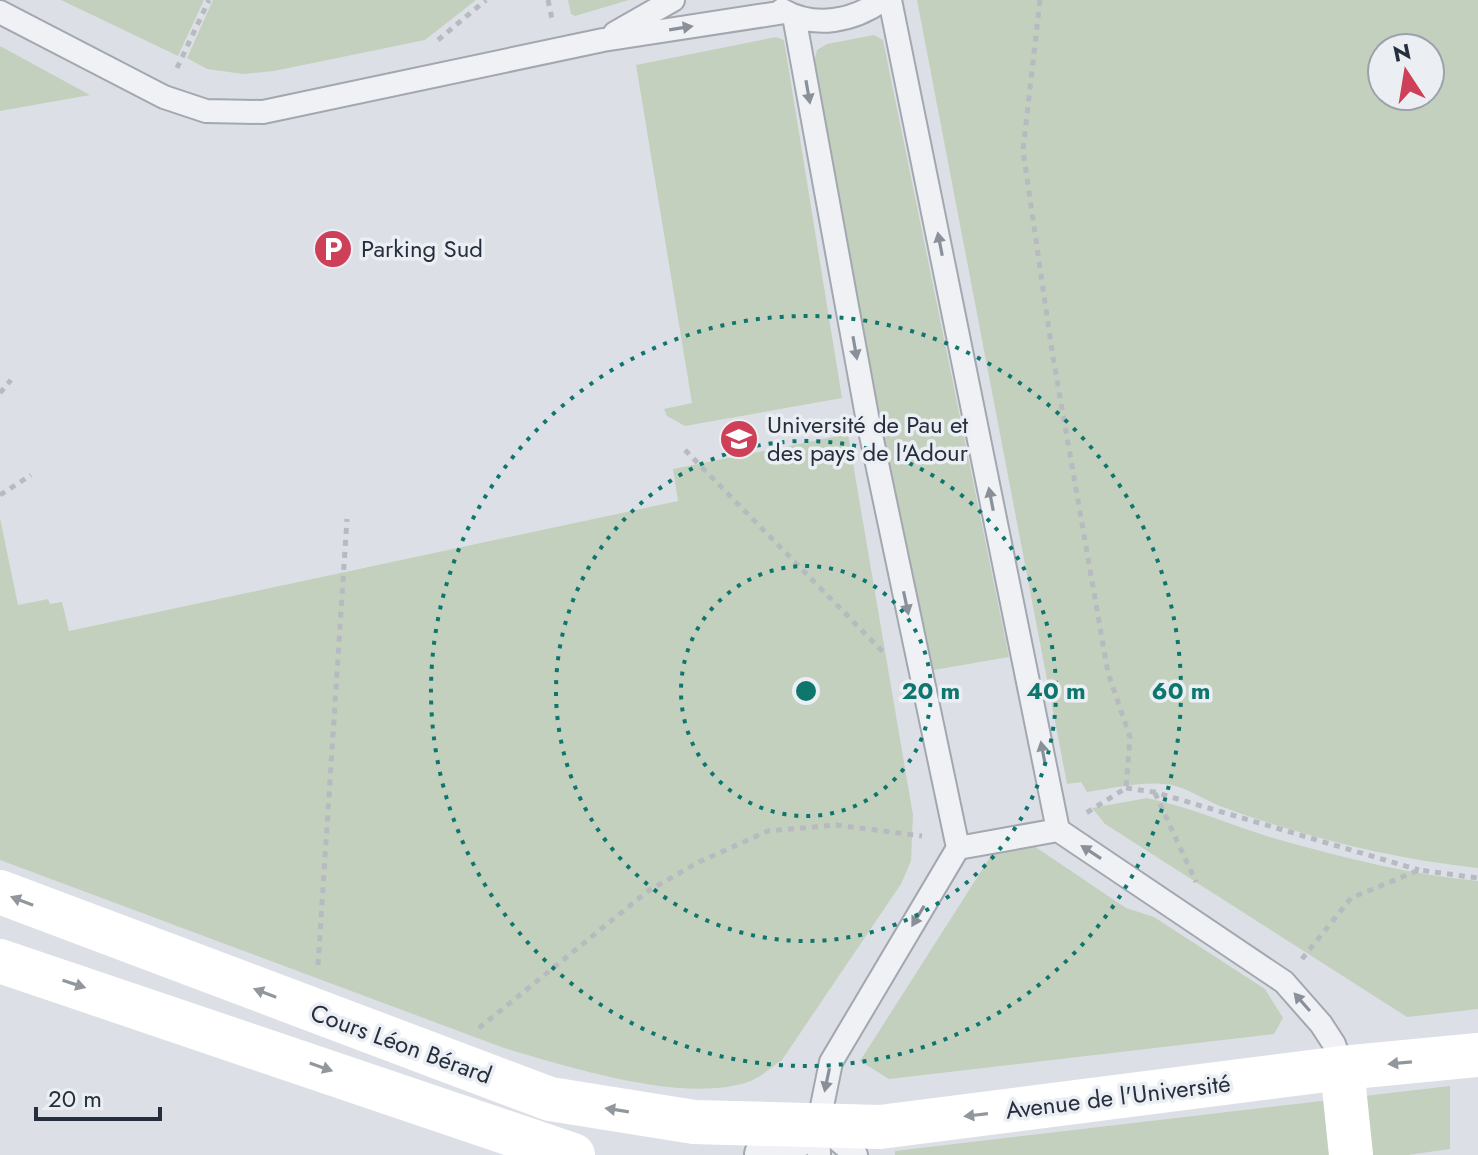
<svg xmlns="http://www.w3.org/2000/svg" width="1478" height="1155" font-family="Jost,sans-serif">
  <rect width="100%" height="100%" fill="#dce0e6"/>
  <path fill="#c3d0bd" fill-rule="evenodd" d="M61,0H204L178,56Z
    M213,0H476L425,40L274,71L243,74L207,69L187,58Z
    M568,0H629L575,16L571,14Z
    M917,0H1478V868C1393,859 1309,838 1228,809C1209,803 1192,790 1172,785C1145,780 1114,788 1087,792L1081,782L1067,784ZM1382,48H1430V96H1382Z
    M874,35L883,40L1009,657L928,671L813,67L817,50L827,44Z
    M776,37L784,40L842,398L685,426L667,416L664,409L692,403L636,65Z
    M0,46L90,95L0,111Z
    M848,434L913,815L911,861L901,884L782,1060C772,1067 762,1076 751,1081C685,1105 570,1067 504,1048L0,860V518L18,605L48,599L50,604L62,602L69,631L678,501L673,469Z
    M1147,798C1195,808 1239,829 1287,842C1349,859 1414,875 1478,881V1009L1407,1017L1105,824L1092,808Z
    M1031,844L1126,908L1154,917L1265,989L1283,1018L1274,1034L889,1079L860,1061L994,851Z
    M1450,1086V1149L1408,1155H895V1151Z"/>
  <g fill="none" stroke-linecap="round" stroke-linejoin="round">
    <g stroke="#a2a7b0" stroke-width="26">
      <path id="service" d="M890,0L1058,830
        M782,10C815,29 853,21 883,0
        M0,12L164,97L206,111L263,112L603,40L785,12
        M794,16L867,416L958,848L831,1062L818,1126L819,1155
        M615,33L673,0
        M958,848L1058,830L1284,982L1321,1024L1334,1044L1342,1068
        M829,1133L856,1155"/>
    </g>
    <g stroke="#a2a7b0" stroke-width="48">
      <path id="minor" d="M767,1155L774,1144L818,1126"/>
    </g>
    <path stroke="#b7bbc1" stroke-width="5" stroke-dasharray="6 6" stroke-linecap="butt" d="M548,0L552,19
      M1040,0L1023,150L1052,351L1108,673L1130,737L1126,788L1086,813
      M438,40L486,0
      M177,68L209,0
      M0,393L11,380
      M685,450L883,652
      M0,495L31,475
      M1126,788L1154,792L1419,870
      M1155,793L1196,882
      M1302,959L1351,898L1419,870L1478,878
      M318,965L347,519
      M479,1028L648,891L699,862L768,831L836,825L922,836"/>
    <use href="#service" stroke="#eff1f5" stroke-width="22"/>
    <use href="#minor" stroke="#eff1f5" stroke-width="44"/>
    <path stroke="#fff" stroke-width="44" d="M0,892L550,1099L694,1122L880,1127L1342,1068L1478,1055
      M0,961L573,1155
      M1342,1068L1351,1155"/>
  </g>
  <defs><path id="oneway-solid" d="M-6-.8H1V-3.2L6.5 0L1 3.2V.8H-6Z" transform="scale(2)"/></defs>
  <g fill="#8a9099">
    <use href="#oneway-solid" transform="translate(681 28) rotate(-9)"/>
    <use href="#oneway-solid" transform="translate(808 92) rotate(80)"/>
    <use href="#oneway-solid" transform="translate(940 244) rotate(-101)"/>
    <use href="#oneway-solid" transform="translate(855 348) rotate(80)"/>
    <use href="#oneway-solid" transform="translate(991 499) rotate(-101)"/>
    <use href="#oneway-solid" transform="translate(906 603) rotate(78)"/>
    <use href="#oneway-solid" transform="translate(1043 753) rotate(-101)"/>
    <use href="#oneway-solid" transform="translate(1091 852) rotate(-147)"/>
    <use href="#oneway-solid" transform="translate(918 916) rotate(121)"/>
    <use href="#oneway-solid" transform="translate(1302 1002) rotate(-131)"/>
    <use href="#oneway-solid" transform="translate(827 1080) rotate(102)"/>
  </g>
  <g fill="#92979e">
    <use href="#oneway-solid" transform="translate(22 901) rotate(-159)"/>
    <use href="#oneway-solid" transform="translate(74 984) rotate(18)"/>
    <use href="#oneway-solid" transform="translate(265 993) rotate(-159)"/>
    <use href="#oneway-solid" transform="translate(1400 1063) rotate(175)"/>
    <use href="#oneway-solid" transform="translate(321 1067) rotate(19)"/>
    <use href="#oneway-solid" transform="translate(617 1110) rotate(-171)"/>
    <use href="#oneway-solid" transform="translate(976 1115) rotate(173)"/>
  </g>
  <g fill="none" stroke="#0f766e" stroke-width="4" stroke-dasharray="4 8">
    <circle cx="806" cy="691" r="125"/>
    <circle cx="806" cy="691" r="250"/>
    <circle cx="806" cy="691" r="375"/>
  </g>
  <defs>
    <g id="parking-disc" transform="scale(2)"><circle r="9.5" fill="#ce3f58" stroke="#ebeff4"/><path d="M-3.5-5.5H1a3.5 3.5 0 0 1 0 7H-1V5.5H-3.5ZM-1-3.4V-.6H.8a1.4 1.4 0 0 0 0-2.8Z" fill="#fff"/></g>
    <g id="university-disc" transform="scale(2)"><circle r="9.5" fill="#ce3f58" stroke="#ebeff4"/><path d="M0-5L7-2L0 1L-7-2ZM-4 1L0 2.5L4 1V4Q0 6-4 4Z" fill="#fff"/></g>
  </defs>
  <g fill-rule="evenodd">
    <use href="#parking-disc" x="333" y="249"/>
    <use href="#university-disc" x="739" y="439"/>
  </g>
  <g text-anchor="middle" stroke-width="7" stroke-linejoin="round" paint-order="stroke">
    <g font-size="24" fill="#262f3d" stroke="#ebeff4" text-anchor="start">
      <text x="361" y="257">Parking Sud</text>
      <text x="767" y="433">Université de Pau et<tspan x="767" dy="28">des pays de l'Adour</tspan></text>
    </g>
    <g font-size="24" fill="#262f3d" stroke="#ebeff4">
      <text transform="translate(401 1044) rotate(20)" y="8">Cours Léon Bérard</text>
      <text transform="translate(1118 1097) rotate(-7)" y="8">Avenue de l'Université</text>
    </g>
  </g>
  <circle cx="806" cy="691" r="12" fill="#0f766e" stroke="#ebeff4" stroke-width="4"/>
  <g font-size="24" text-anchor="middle" font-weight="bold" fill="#0f766e" stroke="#ebeff4" stroke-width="7" stroke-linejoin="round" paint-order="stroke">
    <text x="931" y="699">20 m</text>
    <text x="1056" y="699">40 m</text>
    <text x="1181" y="699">60 m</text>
  </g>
  <g transform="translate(1406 72) rotate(348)"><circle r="38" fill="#ebeff4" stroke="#9ca2ab" stroke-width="2"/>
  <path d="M0-6L14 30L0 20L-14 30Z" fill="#ce3f58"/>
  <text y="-12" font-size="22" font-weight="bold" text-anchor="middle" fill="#262f3d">N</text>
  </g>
  <path d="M36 1107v12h124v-12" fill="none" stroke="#262f3d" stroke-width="4"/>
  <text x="48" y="1107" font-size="24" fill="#262f3d" stroke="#ebeff4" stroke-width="6" paint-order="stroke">20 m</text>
</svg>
